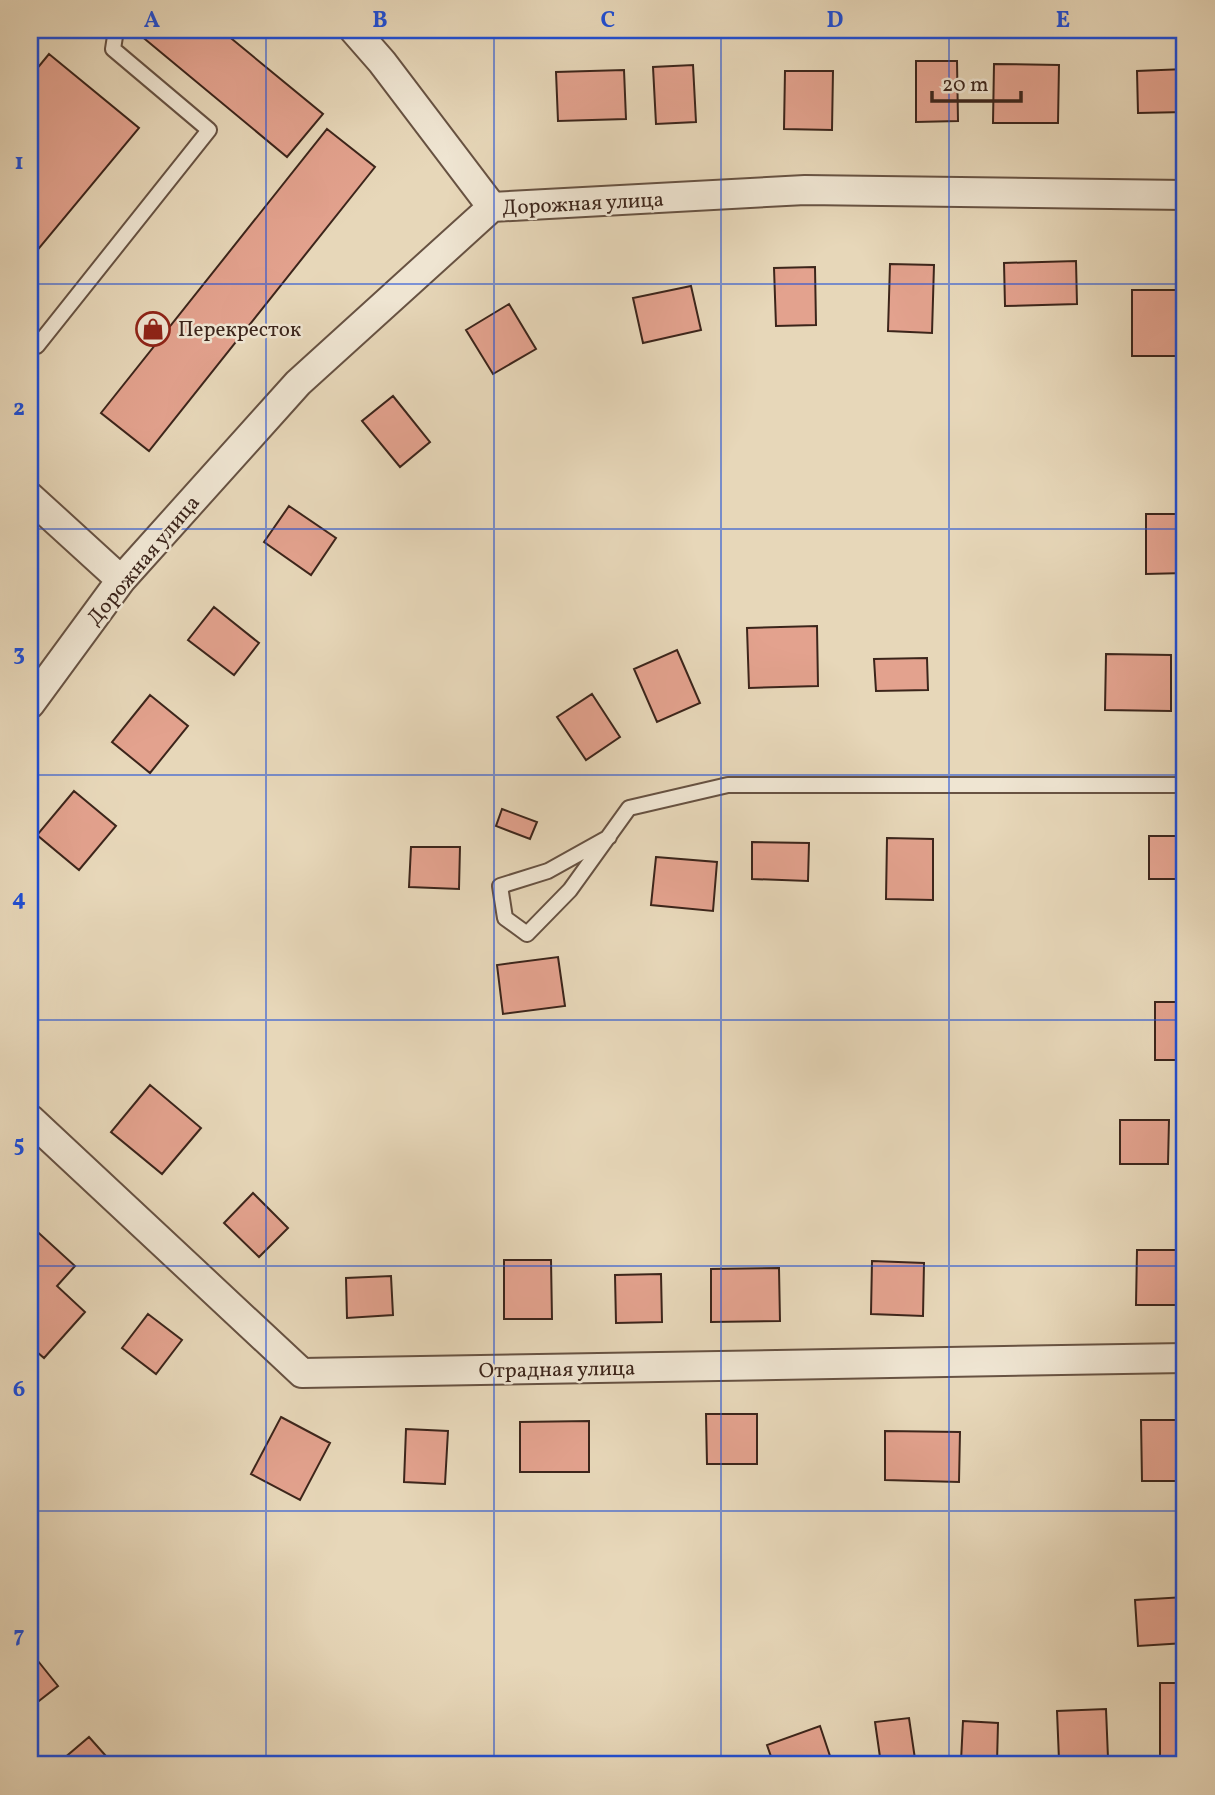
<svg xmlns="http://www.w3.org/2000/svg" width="1215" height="1795" font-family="Vollkorn,serif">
  <rect width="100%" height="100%" fill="#e7d7b9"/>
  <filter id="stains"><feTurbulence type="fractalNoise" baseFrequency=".00286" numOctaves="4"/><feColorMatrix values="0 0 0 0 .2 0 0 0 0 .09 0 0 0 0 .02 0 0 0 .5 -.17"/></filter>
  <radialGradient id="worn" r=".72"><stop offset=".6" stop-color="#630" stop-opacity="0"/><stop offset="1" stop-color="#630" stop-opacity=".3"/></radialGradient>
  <path fill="#e3a28e" stroke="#3c251b" stroke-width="2" d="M134,30H221L323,114L287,157Z
    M49,54L139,128L30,259V77Z
    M916,61H957L958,121L916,122Z
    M994,64L1059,65L1058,123H993Z
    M693,65L696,122L656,124L653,67Z
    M1185,69V112L1138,113L1137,71Z
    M624,70L626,119L558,121L556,72Z
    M785,71H833L832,130L784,129Z
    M327,129L375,167L149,451L101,413Z
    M1076,261L1077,304L1005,306L1004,263Z
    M890,264L934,265L932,333L888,331Z
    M815,267L816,325L776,326L774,268Z
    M691,286L701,330L643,343L633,298Z
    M1132,290H1183V356H1132Z
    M509,304L536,349L493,374L466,330Z
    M393,396L430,442L400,467L362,421Z
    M289,506L336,538L311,575L264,542Z
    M1146,514H1185V573L1146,574Z
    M214,607L259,643L234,675L188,640Z
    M817,626L818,686L749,688L747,628Z
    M677,650L700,703L657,722L634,669Z
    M1106,654L1171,655V711L1105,710Z
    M927,658L928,690L876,691L874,659Z
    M592,694L620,737L586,760L557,717Z
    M150,695L188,726L150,773L112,742Z
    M74,791L116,826L79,870L37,835Z
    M502,809L537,822L530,839L496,826Z
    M1149,836H1185V879H1149Z
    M887,838L933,839V900L886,899Z
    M752,842L809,843L808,881L752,879Z
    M411,847H460L459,889L409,887Z
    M656,857L717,862L713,911L651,905Z
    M558,957L565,1006L503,1014L497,965Z
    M1155,1002H1185V1060H1155Z
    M150,1085L201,1128L162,1174L111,1132Z
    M1120,1120H1169L1168,1164H1120Z
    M253,1193L288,1228L259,1257L224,1223Z
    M30,1225L75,1266L57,1286L85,1312L44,1358L30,1346Z
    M1137,1250H1185V1305H1136Z
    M504,1260H551L552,1319H504Z
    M872,1261L924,1263L923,1316L871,1314Z
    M779,1268L780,1321L711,1322V1269Z
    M661,1274L662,1322L616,1323L615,1275Z
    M391,1276L393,1315L347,1318L346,1278Z
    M148,1314L182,1340L156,1374L122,1348Z
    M706,1414H757V1464H707Z
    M281,1417L330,1443L300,1500L251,1474Z
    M1141,1420H1185V1481H1142Z
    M589,1421V1472H520V1422Z
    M406,1429L448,1431L445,1484L404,1482Z
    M885,1431L960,1432L959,1482L885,1480Z
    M1185,1597V1643L1138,1646L1135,1600Z
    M30,1651L58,1686L30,1708Z
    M1160,1683H1185V1765H1160Z
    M1106,1709L1108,1758L1059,1760L1057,1711Z
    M909,1718L915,1759L881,1764L875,1722Z
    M963,1721L998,1723L997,1763L961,1761Z
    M820,1726L833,1765H774L767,1745Z
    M89,1737L114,1765H56Z"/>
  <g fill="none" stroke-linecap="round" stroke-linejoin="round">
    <g stroke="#675242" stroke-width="18">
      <path id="service" d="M37,346L209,130L113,49L116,30
        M609,837L548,871L500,886L505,918L527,934L570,890L629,808L728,785H1185"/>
    </g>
    <g stroke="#675242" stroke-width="32">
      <path id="minor" d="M354,30L382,62L492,207
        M30,497L121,580
        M30,704L121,580L298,383L492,207L805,190L1185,195
        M30,1119L302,1373L1185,1358"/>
    </g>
    <use href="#service" stroke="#efe5d2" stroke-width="14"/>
    <use href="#minor" stroke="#efe5d2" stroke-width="28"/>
  </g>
  <path fill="none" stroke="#1d4ed8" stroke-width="2" stroke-opacity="0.55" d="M266,30V1765M494,30V1765M721,30V1765M949,30V1765M30,284H1185M30,529H1185M30,775H1185M30,1020H1185M30,1266H1185M30,1511H1185"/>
  <defs>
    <g id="shop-ring" transform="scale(1.75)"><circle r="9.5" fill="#efe5d2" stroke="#8f2418" stroke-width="1.5"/><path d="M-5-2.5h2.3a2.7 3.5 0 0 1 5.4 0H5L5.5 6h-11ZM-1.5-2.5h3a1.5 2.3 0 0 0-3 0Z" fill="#8f2418"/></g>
  </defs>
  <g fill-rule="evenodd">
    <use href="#shop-ring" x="153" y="329"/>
  </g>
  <g text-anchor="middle" stroke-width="5" stroke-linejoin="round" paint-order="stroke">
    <g font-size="21" fill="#3c251b" stroke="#efe5d2">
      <text transform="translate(583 203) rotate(-3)" y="7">Дорожная улица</text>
      <text transform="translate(143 560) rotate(-50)" y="7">Дорожная улица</text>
      <text transform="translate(557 1369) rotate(-1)" y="7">Отрадная улица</text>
    </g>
    <g font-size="21" fill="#3c251b" stroke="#efe5d2" text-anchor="start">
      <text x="178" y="336">Перекресток</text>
    </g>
  </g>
  <rect width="1215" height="1795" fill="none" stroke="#e7d7b9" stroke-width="77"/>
  <path d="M932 91v10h89v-10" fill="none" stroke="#3c251b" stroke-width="3.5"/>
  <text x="942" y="91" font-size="21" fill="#3c251b" stroke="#efe5d2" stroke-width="5" paint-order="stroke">20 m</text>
  <rect x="38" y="38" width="1138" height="1718" fill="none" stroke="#1d4ed8" stroke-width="2.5"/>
  <g font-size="23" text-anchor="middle" font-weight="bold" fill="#1d4ed8">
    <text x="152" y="27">A</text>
    <text x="380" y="27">B</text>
    <text x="608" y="27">C</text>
    <text x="835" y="27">D</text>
    <text x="1063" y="27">E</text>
    <text x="19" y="169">1</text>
    <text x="19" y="415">2</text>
    <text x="19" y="660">3</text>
    <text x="19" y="905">4</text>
    <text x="19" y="1151">5</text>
    <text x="19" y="1396">6</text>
    <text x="19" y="1642">7</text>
  </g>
  <rect width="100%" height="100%" filter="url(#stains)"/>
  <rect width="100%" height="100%" fill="url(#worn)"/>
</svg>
